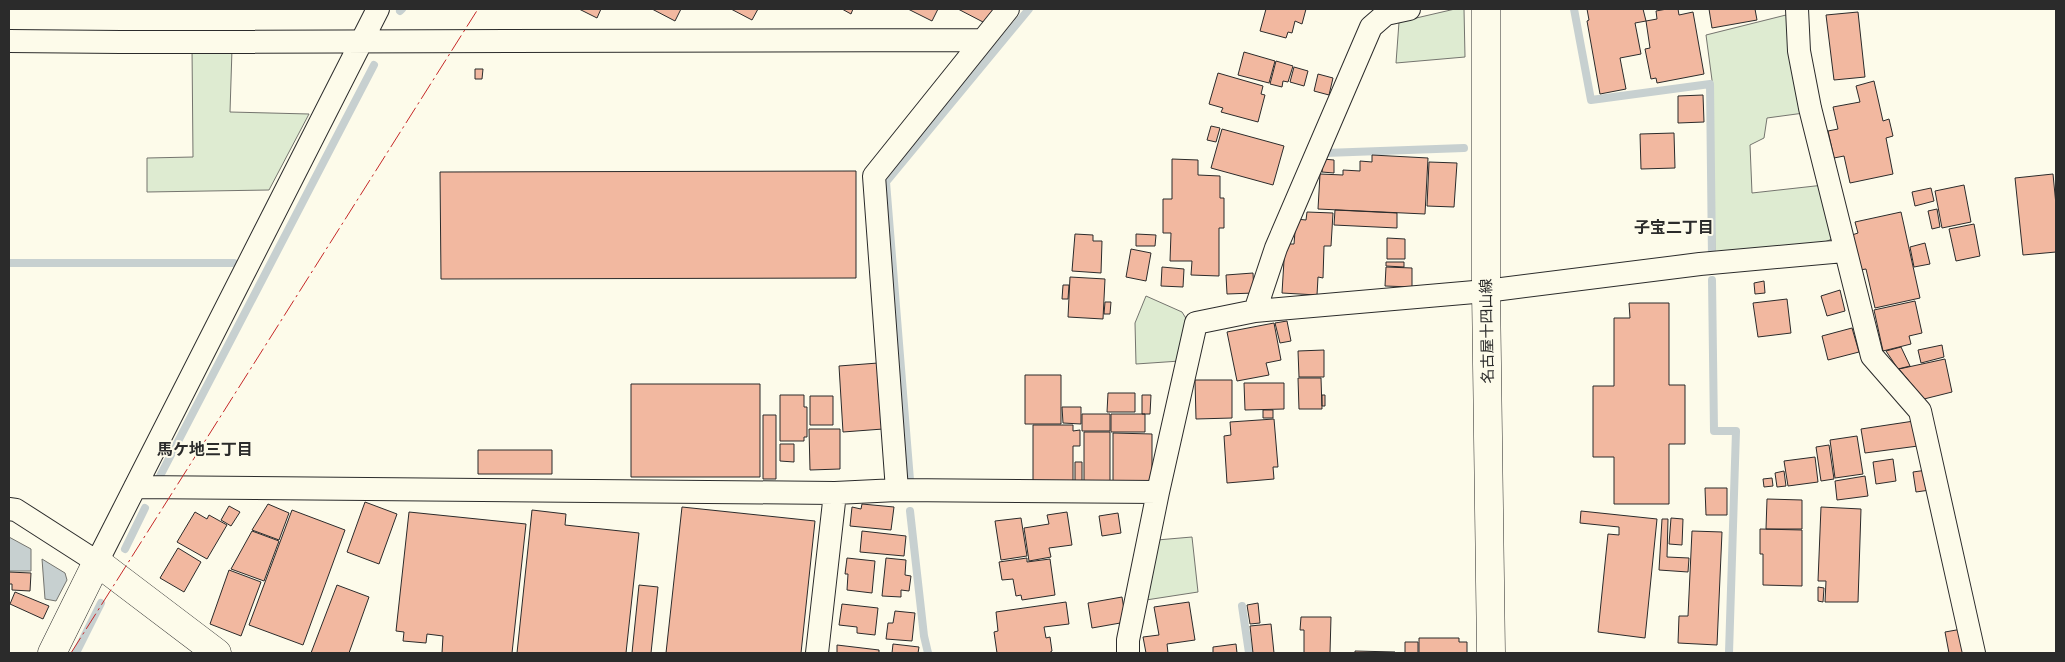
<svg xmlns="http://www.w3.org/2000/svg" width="2065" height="662" font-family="Overpass,'Noto Sans JP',sans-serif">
  <rect width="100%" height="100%" fill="#fdfbea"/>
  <path fill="#deebd1" stroke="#74746e" d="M1455,9H1464L1465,57L1396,63L1399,22Z
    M1790,14L1804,113L1767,118L1764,138L1750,145L1752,193L1824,185L1834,238L1811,248L1715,257L1712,80L1706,35Z
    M192,48L232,49L230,112L309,114L269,190L147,192V158L193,157Z
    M1146,296L1182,312L1187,320L1180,361L1136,364L1135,323Z
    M1192,537L1198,592L1146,600L1157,540Z"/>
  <path fill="#c7d0d0" stroke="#74746e" d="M9,537L31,549V571H9Z
    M42,559L65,573L67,580L56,601L45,599Z"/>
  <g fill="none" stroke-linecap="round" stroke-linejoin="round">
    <path stroke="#c7d0d0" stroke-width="8" d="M1574,9L1591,100L1710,84L1712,258
      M400,11L402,9
      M1325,153L1464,148
      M9,263H234
      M1712,280L1714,431H1736L1729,653
      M160,476L374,65
      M910,480L886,182L1029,9
      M910,511L924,636L928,653
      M125,549L145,508
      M1242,606L1249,653
      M76,653L101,603"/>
  </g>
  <path fill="#f2b8a0" stroke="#2b2b2b" d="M579,9H601L597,18Z
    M652,9H681L675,21Z
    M731,9H758L752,20Z
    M842,9H853L851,14Z
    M908,9H938L932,21Z
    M958,9H996L983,22Z
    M1266,9H1306L1302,24L1295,21L1292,33L1288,32L1286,38L1260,31Z
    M1587,9H1643L1646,21L1635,23L1641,54L1620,58L1626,89L1600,94L1587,21L1589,20Z
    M1667,9H1678L1679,15L1693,12L1704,74L1657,83L1656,78L1651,79L1645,49L1650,48L1646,21L1657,19L1656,11Z
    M1709,9H1755L1757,20L1712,28Z
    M1858,12L1865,77L1834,80L1826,15Z
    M1244,52L1275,61L1269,83L1238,75Z
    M1276,61L1293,66L1288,82L1283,81L1282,87L1270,84Z
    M1294,67L1308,71L1304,86L1290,82Z
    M475,69H483L482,79H475Z
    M1218,73L1263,86L1261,94L1265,95L1258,122L1221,112L1223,108L1209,104Z
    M1318,74L1333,78L1329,95L1314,91Z
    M1874,81L1883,121L1889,119L1893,136L1886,138L1893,174L1850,183L1844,156L1834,158L1828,131L1838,129L1833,107L1860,102L1856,86Z
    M1703,95L1704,122L1678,123V96Z
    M1211,126L1220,128L1216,142L1207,140Z
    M1222,129L1284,146L1273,185L1211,168Z
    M1674,133L1675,168L1641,169L1640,134Z
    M1372,155L1428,158L1425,214L1318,209L1320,174L1343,175V170L1360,171V161L1372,162Z
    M1172,159L1198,160V175L1220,176V198H1224V228H1219V276L1191,275L1192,261H1170L1171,233H1163V199H1172Z
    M1323,159L1334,160V173L1322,172Z
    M1429,162L1457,163L1454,207L1427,206Z
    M856,171V278L441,279L440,172Z
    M2053,174L2056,205V252L2023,255L2015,178Z
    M1964,185L1971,222L1942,228L1935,191Z
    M1931,188L1934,201L1915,206L1912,192Z
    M1937,209L1940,227L1932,229L1928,211Z
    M1335,210L1397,213V228L1334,225Z
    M1307,212L1333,213L1331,246H1324L1323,278L1318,277L1317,295L1282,293L1285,244H1294L1296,219L1306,220Z
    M1901,212L1920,298L1875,308L1866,269L1860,270L1852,235L1858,233L1855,222Z
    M1974,224L1980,256L1956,261L1949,229Z
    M1075,234L1093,235V241H1102L1101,273L1072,271Z
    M1136,234L1156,235L1155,246H1136Z
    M1387,238L1405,239V259H1387Z
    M1925,243L1930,264L1914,267L1910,247Z
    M1131,249L1151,253L1146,281L1126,277Z
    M1386,262H1404V267L1386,266Z
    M1162,267L1184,269L1183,287L1161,286Z
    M1386,267L1412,268V287L1385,286Z
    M1253,273L1254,293L1227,294L1226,275Z
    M1070,277L1105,279L1103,319L1068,317Z
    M1764,281L1765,293L1755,294L1754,283Z
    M1063,285H1069L1068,299H1062Z
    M1840,290L1845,311L1827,316L1821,296Z
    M1787,299L1791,333L1758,337L1753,303Z
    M1915,301L1922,333L1909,336L1911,344L1883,351L1874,310Z
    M1105,302H1111L1110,314H1104Z
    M1629,303H1669V385H1685V444H1669V504H1614V457H1593V386H1614V318H1630Z
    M1287,321L1291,341L1280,343L1275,323Z
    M1274,323L1281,360L1266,363L1269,375L1237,381L1227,332Z
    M1852,328L1859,352L1828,360L1822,336Z
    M1942,345L1944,357L1921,363L1918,350Z
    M1901,347L1910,366L1898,369L1886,351Z
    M1324,350V377H1299L1298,351Z
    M1945,359L1952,392L1924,399L1899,369Z
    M878,363L883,429L843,432L839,366Z
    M1025,375H1061V424H1025Z
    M1298,378H1321L1322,409H1299Z
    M1195,380H1232V418L1196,419Z
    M1244,383H1284V409L1245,410Z
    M631,384H760V477H631Z
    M1108,393H1135V412H1107Z
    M780,395H804V407H807V437H804V441H780Z
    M1142,395H1151L1150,414H1142Z
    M1322,395H1325V406H1322Z
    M810,396H833V425H810Z
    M1062,407H1081V424L1063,423Z
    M1263,410H1273V418H1263Z
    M1082,414H1110V431H1082Z
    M1111,414H1145V432H1111Z
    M763,415H776V479H763Z
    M1274,419L1278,467H1273L1274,479L1227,483L1224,436L1231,435L1230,422Z
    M1914,421L1918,446L1865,453L1861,429Z
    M1033,425H1073V431L1080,430V446H1073V481H1033Z
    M809,429H840V469L810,470Z
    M1084,432H1110V484H1084Z
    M1113,433L1152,434V483H1113Z
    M1857,436L1863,474L1835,478L1830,440Z
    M780,444H794V462L780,461Z
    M1829,445L1834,479L1821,481L1816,447Z
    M478,450H552V474H478Z
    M1815,457L1818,482L1788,486L1784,461Z
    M1893,459L1896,481L1876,484L1873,462Z
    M1075,462H1082V482H1075Z
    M1927,470L1930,490L1916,492L1913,472Z
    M1784,471L1786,486L1777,487L1775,473Z
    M1865,476L1868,496L1837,500L1835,481Z
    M1772,478L1773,486L1764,487L1763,479Z
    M1705,488H1727V515H1706Z
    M1767,499L1802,500V529H1766Z
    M365,502L397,514L379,564L347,552Z
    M268,504L289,513L279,540L252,530Z
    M862,504L894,507L891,530L850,526L852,507L861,509Z
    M229,506L240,512L231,526L221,520Z
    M682,507L815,521L801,653H666Z
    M1821,507L1861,509L1858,602H1825L1826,581H1818Z
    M292,510L345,530L303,645L249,625Z
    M532,510L566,514L565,525L639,533L626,653H517Z
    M1581,511L1657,519L1645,638L1598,632L1608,534L1619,535V527L1580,523Z
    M195,512L207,519L209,515L227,525L207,559L177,542Z
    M409,512L526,524L512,653H442L443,636L427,634L426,643L403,641L404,632L396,631Z
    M1067,512L1072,545L1049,548L1051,557L1029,561L1024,528L1049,524L1047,515Z
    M1118,513L1121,533L1102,536L1099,516Z
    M1021,518L1027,556L1001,560L995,521Z
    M1671,518L1683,519L1682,545L1669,544Z
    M1662,519H1668L1667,557L1689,558L1688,572L1659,570Z
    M1760,529L1802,530V586L1763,585V554H1760Z
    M252,531L279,541L264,581L231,569Z
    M862,531L906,536L904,556L860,552Z
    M1692,531L1722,532L1717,645L1678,643L1679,616H1688Z
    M178,548L201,562L184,592L160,578Z
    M847,558L875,561L872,593L847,590L848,574H845Z
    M886,558L906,560L905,575L911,576L909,591L901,590V597L882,596Z
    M1027,558V562L1050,559L1055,595L1022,600L1021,595L1016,596L1013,579L1002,580L999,562Z
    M229,570L261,582L241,636L210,624Z
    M9,572L31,573L30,591L12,590V584H9Z
    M337,585L369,597L349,653H311Z
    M639,585L658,587L651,653H632Z
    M1818,587L1824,588L1823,602L1818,601Z
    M15,592L49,606L43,619L10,604Z
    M1122,597L1126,622L1092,628L1088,603Z
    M1066,602L1069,624L1044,627L1046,638L1050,637L1052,651L1049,653H997L994,632L998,631L996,612Z
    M1189,602L1195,640L1167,644L1168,653H1146L1143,637L1159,635L1154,607Z
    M1258,603L1260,623L1250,624L1247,605Z
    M842,604L878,608L875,635L857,633V627L839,625Z
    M895,611L915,613L912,641L886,639L888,623H893Z
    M1301,617H1331L1330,653H1304V630H1300Z
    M1271,624L1274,653H1253L1250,626Z
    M1962,629L1967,653H1949L1945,632Z
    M1419,638H1459V642H1467V653H1419Z
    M1405,642H1418V653H1405Z
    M893,644L919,647L918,653H892Z
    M1236,644L1237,653H1213V647Z
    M837,645L879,650V653H837Z
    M1355,651L1395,652V653H1355Z"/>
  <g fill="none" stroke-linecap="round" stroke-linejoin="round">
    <g stroke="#2b2b2b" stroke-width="24">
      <path id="minor" d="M1797,9L1799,51L1810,108L1872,356L1920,411L1974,653
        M9,41L121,42L982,40
        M1255,311L1276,248L1371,27L1386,14L1409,9
        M135,487L835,493L897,490L874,176L1008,9
        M897,490L1158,492
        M9,509L16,510L97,562L378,9
        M817,653L835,493
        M1128,653V640L1158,492L1196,323L1255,311L1486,291L1700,264L1844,251"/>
    </g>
    <g stroke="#2b2b2b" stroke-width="29">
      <path id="tertiary" d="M52,653L97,562L217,653"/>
    </g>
    <g stroke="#2b2b2b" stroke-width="29">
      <path id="primary" d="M1486,9V291L1491,653"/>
    </g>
    <use href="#minor" stroke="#fdfbea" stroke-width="22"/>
    <use href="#tertiary" stroke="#fdfbea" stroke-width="28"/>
    <use href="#primary" stroke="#fdfbea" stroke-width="28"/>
    <path stroke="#c62828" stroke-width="1" stroke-dasharray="18 4 2.5 4" stroke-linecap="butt" d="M71,653L478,9"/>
  </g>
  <g text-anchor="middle" stroke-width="4" stroke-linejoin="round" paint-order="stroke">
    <g font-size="15" fill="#2b2b2b" stroke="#fdfbea">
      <text transform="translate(1487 331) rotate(-91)" y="5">名古屋十四山線</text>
    </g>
    <g font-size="16" font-weight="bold" fill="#2b2b2b" stroke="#fdfbea">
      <text x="1674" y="233">子宝二丁目</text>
      <text x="205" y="455">馬ケ地三丁目</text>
    </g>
  </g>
  <rect width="2065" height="662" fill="none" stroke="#2b2b2b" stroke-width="20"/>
</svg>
